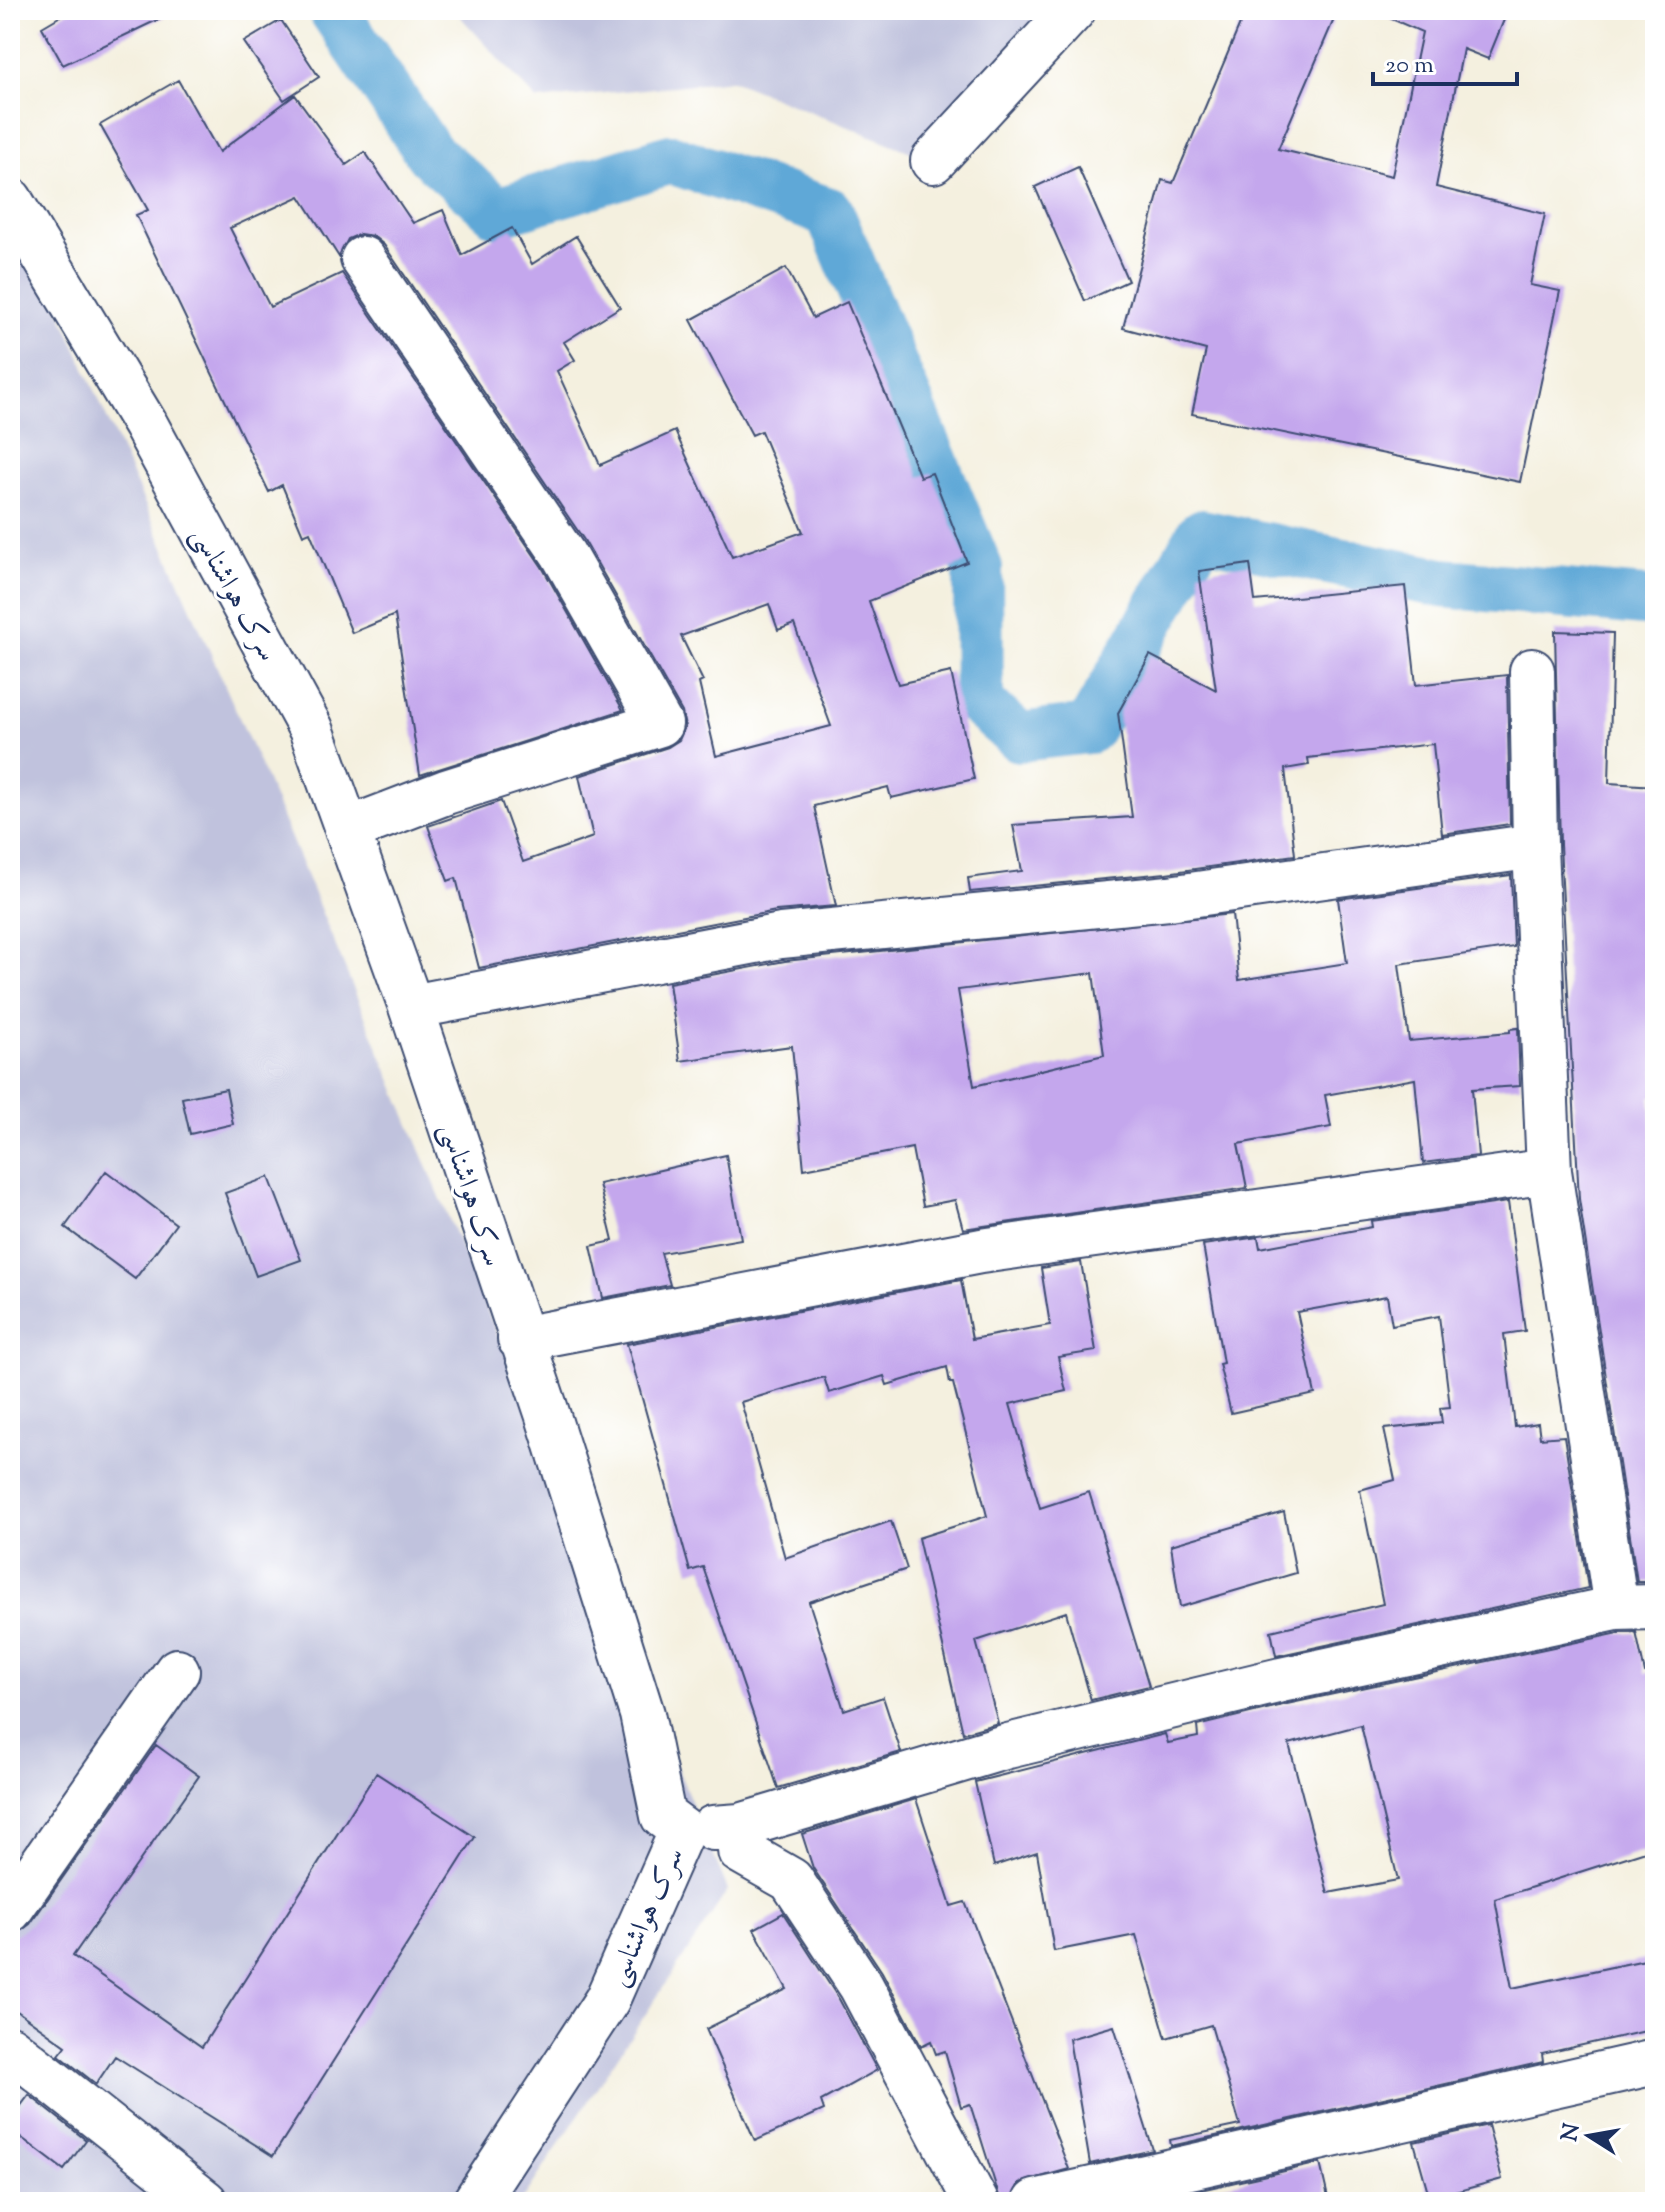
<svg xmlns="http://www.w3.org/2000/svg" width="1665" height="2212" font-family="'Sorts Mill Goudy',Amiri,serif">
  <rect width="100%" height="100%" fill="#fff"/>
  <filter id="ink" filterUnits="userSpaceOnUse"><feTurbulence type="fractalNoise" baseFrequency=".0125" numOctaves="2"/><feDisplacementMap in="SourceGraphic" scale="16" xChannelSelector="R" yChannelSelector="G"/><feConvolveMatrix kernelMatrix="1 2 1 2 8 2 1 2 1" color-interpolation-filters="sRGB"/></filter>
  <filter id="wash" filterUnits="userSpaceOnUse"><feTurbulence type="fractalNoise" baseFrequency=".006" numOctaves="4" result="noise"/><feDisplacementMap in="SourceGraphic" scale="32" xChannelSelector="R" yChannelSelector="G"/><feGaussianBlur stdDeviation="1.8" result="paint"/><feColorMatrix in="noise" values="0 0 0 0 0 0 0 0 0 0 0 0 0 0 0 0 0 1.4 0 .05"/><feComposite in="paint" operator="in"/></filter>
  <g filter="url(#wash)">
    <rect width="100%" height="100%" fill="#f4f0df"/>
    <path fill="#c0c2dd" d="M454,10H1073L933,161L732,80L537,100Z
      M10,198L268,783L728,1890L521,2202H10Z"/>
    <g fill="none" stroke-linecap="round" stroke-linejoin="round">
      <path stroke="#5fa8d7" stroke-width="50" d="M333,10L430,154L497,212L671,159L829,212L978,568L979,703L1019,737L1089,729L1201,534L1442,583L1655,602"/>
    </g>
    <g id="blocks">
      <path fill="#c4a7ed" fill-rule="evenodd" d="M71,10H178L63,65L42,27Z
        M1246,10H1338L1278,149L1392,176L1422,32L1371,10H1508L1488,59L1463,49L1436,187L1545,214L1530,285L1560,291L1520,482L1192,414L1206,350L1123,328L1162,180L1173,183Z
        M281,20L319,77L284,100L244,42Z
        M178,80L219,152L295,95L346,165L365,152L413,223L443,210L462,255L512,228L532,264L576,236L620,307L564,342L575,360L557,371L600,465L675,431L732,557L803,532L761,431L752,435L691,320L786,268L813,318L847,302L920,477L932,473L967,562L869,601L898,684L951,672L974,779L891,798L888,787L814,806L836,906L776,911L479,968L456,878L448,881L428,826L501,801L523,862L593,837L579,776L668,747L679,740L685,727L682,712L584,540L384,245L373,236L360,234L348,239L339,257L300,196L230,228L270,307L342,273L542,567L623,710L420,775L395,615L352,633L310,532L303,535L282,485L269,492L136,215L148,210L100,125ZM769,604L778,630L794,624L831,726L716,756L699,683L703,681L681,636Z
        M1078,167L1128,281L1085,301L1035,187Z
        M1250,564L1255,601L1405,586L1416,685L1507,675L1510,824L1442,834L1433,744L1308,758L1309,765L1285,769L1295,855L1166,873L970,892L968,878L1022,871L1013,825L1132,817L1118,713L1150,655L1216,690L1199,571Z
        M1555,631L1613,633L1609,783L1655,786V1096H1650L1655,1178V1582H1637L1579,1199L1560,845Z
        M1511,875L1514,947L1399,964L1409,1041L1510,1032V1029L1518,1028L1520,1086L1472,1089L1478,1156L1423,1163L1415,1079L1325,1095L1331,1127L1238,1144L1247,1188L963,1229L955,1200L923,1206L912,1148L804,1169L792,1046L680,1061L669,983L785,961L1232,914L1239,980L1347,963L1338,899ZM1093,973L1104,1055L974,1086L958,990Z
        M226,1089L233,1124L190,1134L182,1098Z
        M726,1155L741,1239L661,1253L670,1285L603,1298L591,1246L613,1241L599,1184Z
        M106,1171L176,1224L135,1279L65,1227Z
        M269,1177L301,1260L256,1276L225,1193Z
        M1508,1202L1525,1331L1504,1334L1515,1427L1538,1423L1540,1438L1564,1436L1588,1588L1276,1656L1271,1631L1383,1604L1360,1490L1395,1480L1384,1429L1442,1423L1440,1408L1450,1407L1439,1316L1392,1325L1387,1296L1297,1312L1315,1394L1231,1413L1219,1364L1223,1363L1203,1245L1258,1237L1260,1248L1372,1227L1371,1221Z
        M1081,1262L1096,1351L1058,1357L1066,1391L1010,1404L1040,1508L1089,1492L1149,1686L1091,1700L1066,1612L976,1641L998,1723L963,1733L918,1538L987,1516L953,1383H950L947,1367L887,1385L884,1376L829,1393L824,1377L741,1402L785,1558L891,1521L907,1569L809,1602L844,1710L883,1697L901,1752L778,1788L703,1567L690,1571L627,1344L961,1280L972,1339L1050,1325L1041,1268Z
        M1284,1512L1296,1573L1180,1607L1171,1545Z
        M1636,1632L1645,1673L1655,1671V1848L1495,1899L1512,1988L1645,1960L1655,2006V2029L1542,2054L1543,2062L1171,2146L1170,2140L1240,2125L1211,2025L1166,2038L1136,1935L1054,1951L1037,1852L994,1866L975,1782L1165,1734L1168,1743L1198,1737L1197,1726L1287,1704L1619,1633ZM1361,1725L1398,1880L1328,1893L1289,1744Z
        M156,1745L199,1776L73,1956L202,2047L376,1773L475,1837L273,2156L115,2056L96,2084L59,2055L66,2046L10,2006V1939L30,1924Z
        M916,1799L951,1906L965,1902L1069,2169L1019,2183L1011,2202H1001L970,2104L961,2107L945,2051L936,2054L931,2041L921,2046L882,1972L813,1868L802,1834Z
        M783,1913L839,1999L877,2070L821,2101L824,2110L755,2141L706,2029L787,1989L754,1929Z
        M1114,2026L1153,2150L1090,2164L1069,2039Z
        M29,2095L86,2140L64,2170L10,2129V2120Z
        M1488,2125L1502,2179L1430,2199L1414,2142Z
        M1320,2163L1329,2202H1185L1183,2194Z"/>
    </g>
  </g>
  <g filter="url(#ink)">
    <use href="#blocks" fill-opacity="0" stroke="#3c4c71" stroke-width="2"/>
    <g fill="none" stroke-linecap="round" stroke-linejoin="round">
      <g stroke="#3c4c71" stroke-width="48">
        <path id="minor" d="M933,161L1073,10
          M10,200L145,424L311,729L411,1007L547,1413L642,1714L663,1816L682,1830L607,2000L475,2202
          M1532,671L1535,846L1549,1171L1616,1608
          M347,830L446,792L660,724L563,554L363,259
          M411,1007L781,936L1169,898L1535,846
          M520,1339L981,1251L1549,1171
          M740,1826L1008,1746L1281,1680L1616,1608L1655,1607
          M713,1828L740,1826V1851L791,1880L861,1986L976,2202
          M10,1910L177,1671
          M10,2048L205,2202
          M1035,2202L1655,2062"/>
      </g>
      <use href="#minor" stroke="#fff" stroke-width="44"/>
    </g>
  </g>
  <g text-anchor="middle" stroke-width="6" stroke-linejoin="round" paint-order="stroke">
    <g font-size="28" fill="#1b2f5e" stroke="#fff">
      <text transform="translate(236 593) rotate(61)" y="10">سرک هواشناسی</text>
      <text transform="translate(473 1194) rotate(72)" y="10">سرک هواشناسی</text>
      <text transform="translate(644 1916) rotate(-66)" y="10">سرک هواشناسی</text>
    </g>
  </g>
  <rect width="1665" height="2212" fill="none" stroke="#fff" stroke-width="40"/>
  <g transform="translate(1589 2136) rotate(281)" stroke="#ffffff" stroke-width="6" paint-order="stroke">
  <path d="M0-6L14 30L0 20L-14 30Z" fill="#1b2f5e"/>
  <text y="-12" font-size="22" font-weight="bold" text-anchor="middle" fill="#1b2f5e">N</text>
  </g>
  <path d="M1373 72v12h144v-12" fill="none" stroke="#1b2f5e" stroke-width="4"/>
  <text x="1385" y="72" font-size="24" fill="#1b2f5e" stroke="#ffffff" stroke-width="6" paint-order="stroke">20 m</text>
</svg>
